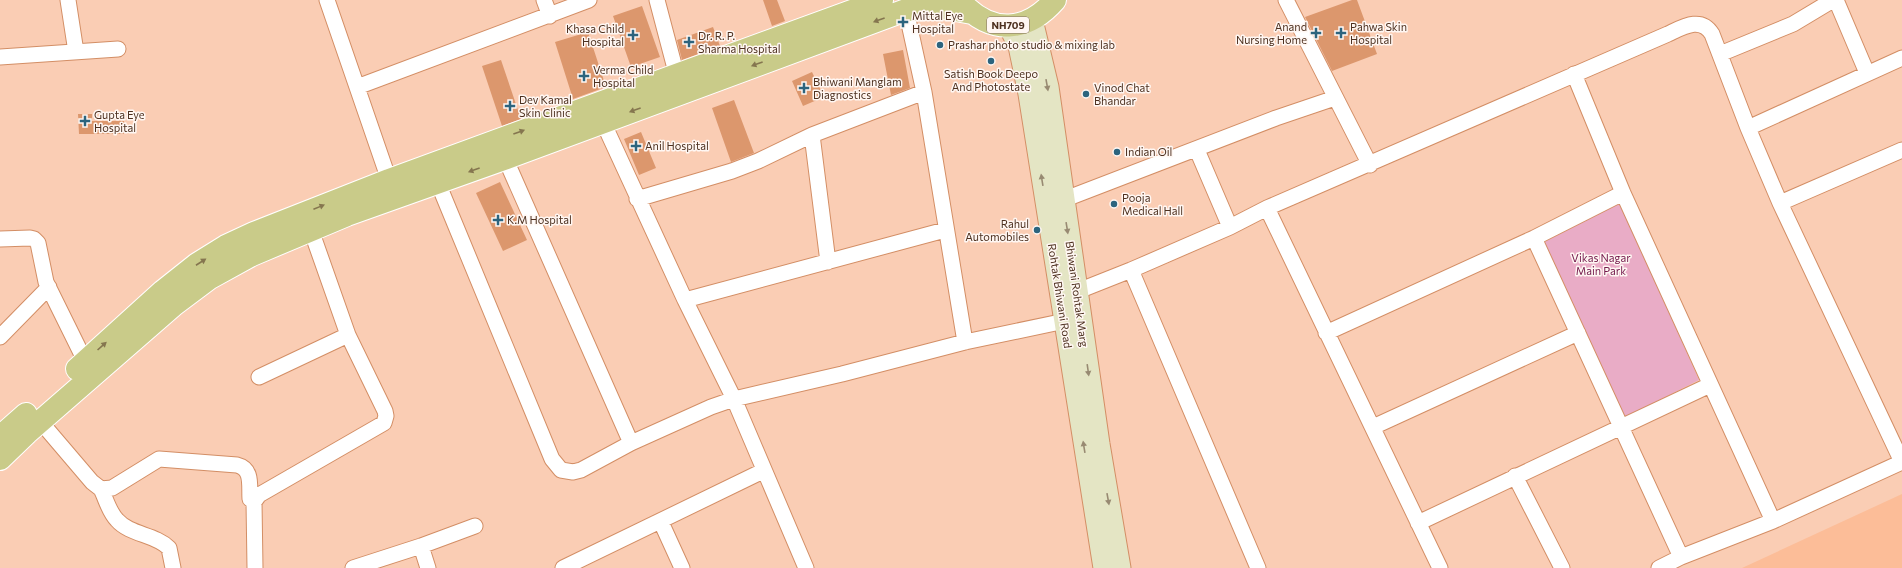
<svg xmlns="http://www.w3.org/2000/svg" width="1902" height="568" font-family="Commissioner,sans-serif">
  <rect width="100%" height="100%" fill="#facdb4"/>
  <path fill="#fcbd98" d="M1902,494V568H1742Z"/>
  <path fill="#e9acc6" d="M1620,203L1699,380L1624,418L1544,242Z"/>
  <path fill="#dc976d" d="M763,0H777L785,21L772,26Z
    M1352,0H1357L1377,54L1332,71L1305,17Z
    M642,6L660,57L631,67L613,16Z
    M713,27L720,46L682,60L677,40Z
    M588,32L606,87L573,99L555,42Z
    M903,50L910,88L891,95L883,54Z
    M501,60L521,119L502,126L482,66Z
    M812,72L824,97L803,106L792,81Z
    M734,100L754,153L731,162L712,108Z
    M78,114H92V121H124V134H79Z
    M641,132L656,168L639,175L624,139Z
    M500,182L527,240L503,251L476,193Z"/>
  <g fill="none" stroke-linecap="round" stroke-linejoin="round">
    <g stroke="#d38e65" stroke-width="17">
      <path id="street" d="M68,0L76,52
        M327,0L389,180
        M544,0L550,16
        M657,0L677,76
        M1286,0L1370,165
        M1836,0L1867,73
        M906,10L924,92L965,342
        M1720,54L1793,24L1833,0
        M0,57L118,49
        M1574,74L1623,193L1773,521
        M357,87L589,0
        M603,122L685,300L734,399L806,568
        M1748,128L1902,58
        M812,135L828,262
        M1197,150L1230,227
        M502,151L631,443
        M438,183L552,459L561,470L573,472L581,470L631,443L711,407L734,399L842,374L965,342L1065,321
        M637,199L732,171L758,161L812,135L924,92
        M1055,203L1276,118L1335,98
        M1780,203L1902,150
        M1267,208L1440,568
        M1534,238L1681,557
        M0,239L30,238L34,239L38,243L46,282L85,361
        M1131,270L1258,568
        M1068,295L1131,270L1230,227L1267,208L1668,34C1683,27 1701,16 1712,34L1748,128L1780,203L1902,462
        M685,300L945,230
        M1326,333L1534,238L1623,193
        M0,337L49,287
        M259,377L348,335
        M40,421L92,482L101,489L112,488L159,459L237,465C253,469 249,485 250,499L254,502
        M1373,427L1578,333
        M1515,476L1562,568
        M101,489C106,499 109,512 117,520C130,535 155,534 169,548L173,568
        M661,522L682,568
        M1418,523L1710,385
        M421,546L428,568
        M255,568L254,502L259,495L384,423L386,416L385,411L348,335L311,230
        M353,568L421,546L475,526
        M563,568L763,471
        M1659,568L1681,557L1773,521L1902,462"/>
    </g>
    <g stroke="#d38e65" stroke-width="23">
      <path id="secondary" d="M1032,20L1048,87L1099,444L1120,568
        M1009,26L1019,46L1029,94L1104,568"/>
    </g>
    <g stroke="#fff" stroke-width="24">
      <path id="primary" d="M962,3C992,35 1027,32 1055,0
        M77,369L163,291L197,264L226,246L254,233L389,180L882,0
        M0,437L26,414
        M0,459L27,433L174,305L210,278L252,255L347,215L507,158L906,10L945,8L972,13"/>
    </g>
    <use href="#street" stroke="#fff" stroke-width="15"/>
    <use href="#secondary" stroke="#e4e5c4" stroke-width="21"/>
    <use href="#primary" stroke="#c9cb89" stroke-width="22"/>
  </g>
  <defs><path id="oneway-solid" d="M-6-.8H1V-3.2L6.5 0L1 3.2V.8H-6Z"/></defs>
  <g fill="#85764f">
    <use href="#oneway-solid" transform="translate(879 20) rotate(160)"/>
    <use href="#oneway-solid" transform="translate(757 64) rotate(160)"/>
    <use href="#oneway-solid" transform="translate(635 110) rotate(160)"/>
    <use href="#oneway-solid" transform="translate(519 132) rotate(-20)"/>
    <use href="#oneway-solid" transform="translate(474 170) rotate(160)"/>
    <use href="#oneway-solid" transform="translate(319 207) rotate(-22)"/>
    <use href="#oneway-solid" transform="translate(201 262) rotate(-33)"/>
    <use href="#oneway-solid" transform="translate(102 346) rotate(-42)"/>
  </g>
  <g fill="#988a72">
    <use href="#oneway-solid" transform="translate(1047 85) rotate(80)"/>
    <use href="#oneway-solid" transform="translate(1042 180) rotate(-99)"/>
    <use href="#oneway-solid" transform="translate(1067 228) rotate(81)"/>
    <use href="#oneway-solid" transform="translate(1088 370) rotate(82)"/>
    <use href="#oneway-solid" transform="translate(1084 447) rotate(-99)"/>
    <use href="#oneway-solid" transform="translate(1108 499) rotate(80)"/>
  </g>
  <g fill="#2c647e" stroke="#fff7f3" stroke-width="1.5">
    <path d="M901 16h4v4h4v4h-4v4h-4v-4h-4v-4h4z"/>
    <path d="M1314 27h4v4h4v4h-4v4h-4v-4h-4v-4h4z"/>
    <path d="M1339 27h4v4h4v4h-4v4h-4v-4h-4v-4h4z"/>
    <path d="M631 29h4v4h4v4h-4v4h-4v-4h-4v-4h4z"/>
    <path d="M687 36h4v4h4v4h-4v4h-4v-4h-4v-4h4z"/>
    <circle cx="940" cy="45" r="4"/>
    <circle cx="991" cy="61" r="4"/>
    <path d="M582 70h4v4h4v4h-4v4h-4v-4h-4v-4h4z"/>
    <path d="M802 82h4v4h4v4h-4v4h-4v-4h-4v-4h4z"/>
    <circle cx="1086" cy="94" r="4"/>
    <path d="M508 100h4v4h4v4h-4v4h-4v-4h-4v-4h4z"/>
    <path d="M83 115h4v4h4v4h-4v4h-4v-4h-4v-4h4z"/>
    <path d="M634 140h4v4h4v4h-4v4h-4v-4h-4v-4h4z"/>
    <circle cx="1117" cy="152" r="4"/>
    <circle cx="1114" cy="204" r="4"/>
    <path d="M496 214h4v4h4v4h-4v4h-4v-4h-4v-4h4z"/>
    <circle cx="1037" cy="230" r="4"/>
  </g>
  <g text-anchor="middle" stroke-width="3" stroke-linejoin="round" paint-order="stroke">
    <rect fill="#fff7f3" stroke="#826c5f" stroke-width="1" x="987" y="17" width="42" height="16" rx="3"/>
    <g font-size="10" font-weight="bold" fill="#4d301f">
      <text x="1008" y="29">NH709</text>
    </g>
    <g font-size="11" fill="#4d301f" stroke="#fff7f3" text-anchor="start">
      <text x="912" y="20">Mittal Eye<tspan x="912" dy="13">Hospital</tspan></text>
      <text x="1307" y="31" text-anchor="end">Anand<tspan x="1307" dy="13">Nursing Home</tspan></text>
      <text x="1350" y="31">Pahwa Skin<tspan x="1350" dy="13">Hospital</tspan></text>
      <text x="624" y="33" text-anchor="end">Khasa Child<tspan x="624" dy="13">Hospital</tspan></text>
      <text x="698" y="40">Dr. R. P.<tspan x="698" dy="13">Sharma Hospital</tspan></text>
      <text x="948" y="49">Prashar photo studio &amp; mixing lab</text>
      <text x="593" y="74">Verma Child<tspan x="593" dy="13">Hospital</tspan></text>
      <text x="991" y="78" text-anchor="middle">Satish Book Deepo<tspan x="991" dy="13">And Photostate</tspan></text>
      <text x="813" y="86">Bhiwani Manglam<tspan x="813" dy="13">Diagnostics</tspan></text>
      <text x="1094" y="92">Vinod Chat<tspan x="1094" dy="13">Bhandar</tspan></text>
      <text x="519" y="104">Dev Kamal<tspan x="519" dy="13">Skin Clinic</tspan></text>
      <text x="94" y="119">Gupta Eye<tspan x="94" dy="13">Hospital</tspan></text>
      <text x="645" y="150">Anil Hospital</text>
      <text x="1125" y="156">Indian Oil</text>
      <text x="1122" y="202">Pooja<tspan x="1122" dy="13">Medical Hall</tspan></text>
      <text x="507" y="224">K.M Hospital</text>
      <text x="1029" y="228" text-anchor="end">Rahul<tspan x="1029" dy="13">Automobiles</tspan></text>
    </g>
    <g font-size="11" fill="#73194b" stroke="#fff7f3">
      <text x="1601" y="262">Vikas Nagar<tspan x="1601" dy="13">Main Park</tspan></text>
    </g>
    <g font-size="11" fill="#4d301f" stroke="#fff7f3">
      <text transform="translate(1077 294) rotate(82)" y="4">Bhiwani Rohtak Marg</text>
      <text transform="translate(1060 296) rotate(81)" y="4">Rohtak Bhiwani Road</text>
    </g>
  </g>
</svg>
